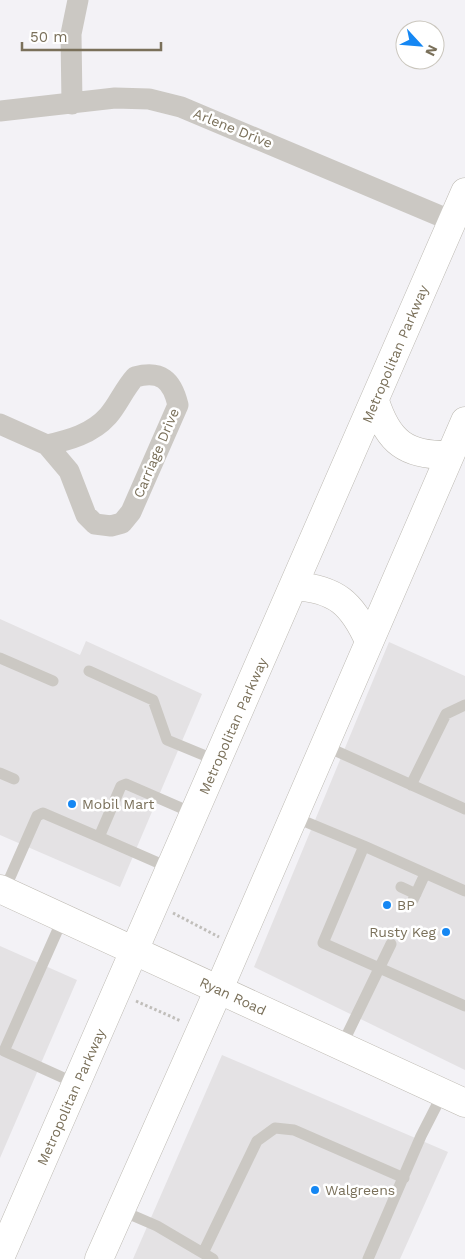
<svg xmlns="http://www.w3.org/2000/svg" width="465" height="1259" font-family="'Work Sans',sans-serif">
  <rect width="100%" height="100%" fill="#f3f2f6"/>
  <path fill="#e4e2e4" d="M0,619L80,655L86,641L202,694L120,887L0,835Z
    M389,642L465,676V1070L254,967Z
    M0,946L77,980L0,1158Z
    M222,1055L448,1152L400,1259H133Z"/>
  <g fill="none" stroke-linecap="round" stroke-linejoin="round">
    <g stroke="#bebab2" stroke-width="29">
      <path id="secondary" d="M0,889L465,1103"/>
    </g>
    <g stroke="#bdbab3" stroke-width="29">
      <path id="primary" d="M375,401C388,442 406,456 450,455
        M294,586C336,589 352,603 369,641
        M0,1258L465,192
        M99,1259L219,989L465,421"/>
    </g>
    <path stroke="#c0beba" stroke-width="3" stroke-dasharray="2.5 2.5" stroke-linecap="butt" d="M173,913L219,937
      M136,1001L181,1021"/>
    <path stroke="#cbc8c3" stroke-width="11" d="M0,658L53,681
      M89,671L153,700L167,740L218,761
      M325,746L465,809
      M0,773L14,779
      M411,785L446,714L465,705
      M294,817L364,846
      M170,868L99,837L121,786L126,784L195,814
      M401,887L416,894
      M4,891L37,816L43,813L99,837
      M465,891L364,846L323,943L465,1006
      M413,900L425,874
      M63,918L4,1051L77,1084
      M342,1045L391,944
      M120,1210L157,1226L213,1259
      M203,1253L257,1141L275,1128L294,1130L404,1178
      M368,1259L421,1136L443,1093"/>
    <path stroke="#cbc8c3" stroke-width="21" d="M72,104L71,34L78,0
      M0,111L115,98L149,99L181,107L452,221
      M0,424L47,445L69,471L86,515L95,524L111,526L122,523L131,512L178,405C172,380 161,370 135,377C124,389 118,405 108,416C92,434 69,440 47,445"/>
    <use href="#secondary" stroke="#fff" stroke-width="28"/>
    <use href="#primary" stroke="#fff" stroke-width="28"/>
  </g>
  <g fill="#1587f3" stroke="#fff" stroke-width="2">
    <circle cx="72" cy="804" r="5"/>
    <circle cx="387" cy="905" r="5"/>
    <circle cx="446" cy="932" r="5"/>
    <circle cx="315" cy="1190" r="5"/>
  </g>
  <g text-anchor="middle" stroke-width="5" stroke-linejoin="round" paint-order="stroke">
    <g font-size="14" fill="#7a705a" stroke="#fff">
      <text transform="translate(233 128) rotate(22)" y="5">Arlene Drive</text>
      <text transform="translate(395 354) rotate(-67)" y="5">Metropolitan Parkway</text>
      <text transform="translate(156 453) rotate(-67)" y="5">Carriage Drive</text>
      <text transform="translate(233 726) rotate(-66)" y="5">Metropolitan Parkway</text>
      <text transform="translate(233 996) rotate(25)" y="5">Ryan Road</text>
      <text transform="translate(71 1097) rotate(-66)" y="5">Metropolitan Parkway</text>
    </g>
    <g font-size="14" fill="#7a705a" stroke="#fff" text-anchor="start">
      <text x="82" y="809">Mobil Mart</text>
      <text x="397" y="910">BP</text>
      <text x="436" y="937" text-anchor="end">Rusty Keg</text>
      <text x="325" y="1195">Walgreens</text>
    </g>
  </g>
  <g transform="translate(420 45) rotate(116)"><circle r="24" fill="#ffffff" stroke="#cac6bd"/>
  <path d="M0-4L9 19L0 12L-9 19Z" fill="#1587f3"/>
  <text y="-8" font-size="14" font-weight="bold" text-anchor="middle" fill="#7a705a">N</text>
  </g>
  <path d="M22 42v8h139v-8" fill="none" stroke="#7a705a" stroke-width="2.5"/>
  <text x="30" y="42" font-size="15" fill="#7a705a" stroke="#ffffff" stroke-width="4" paint-order="stroke">50 m</text>
</svg>
